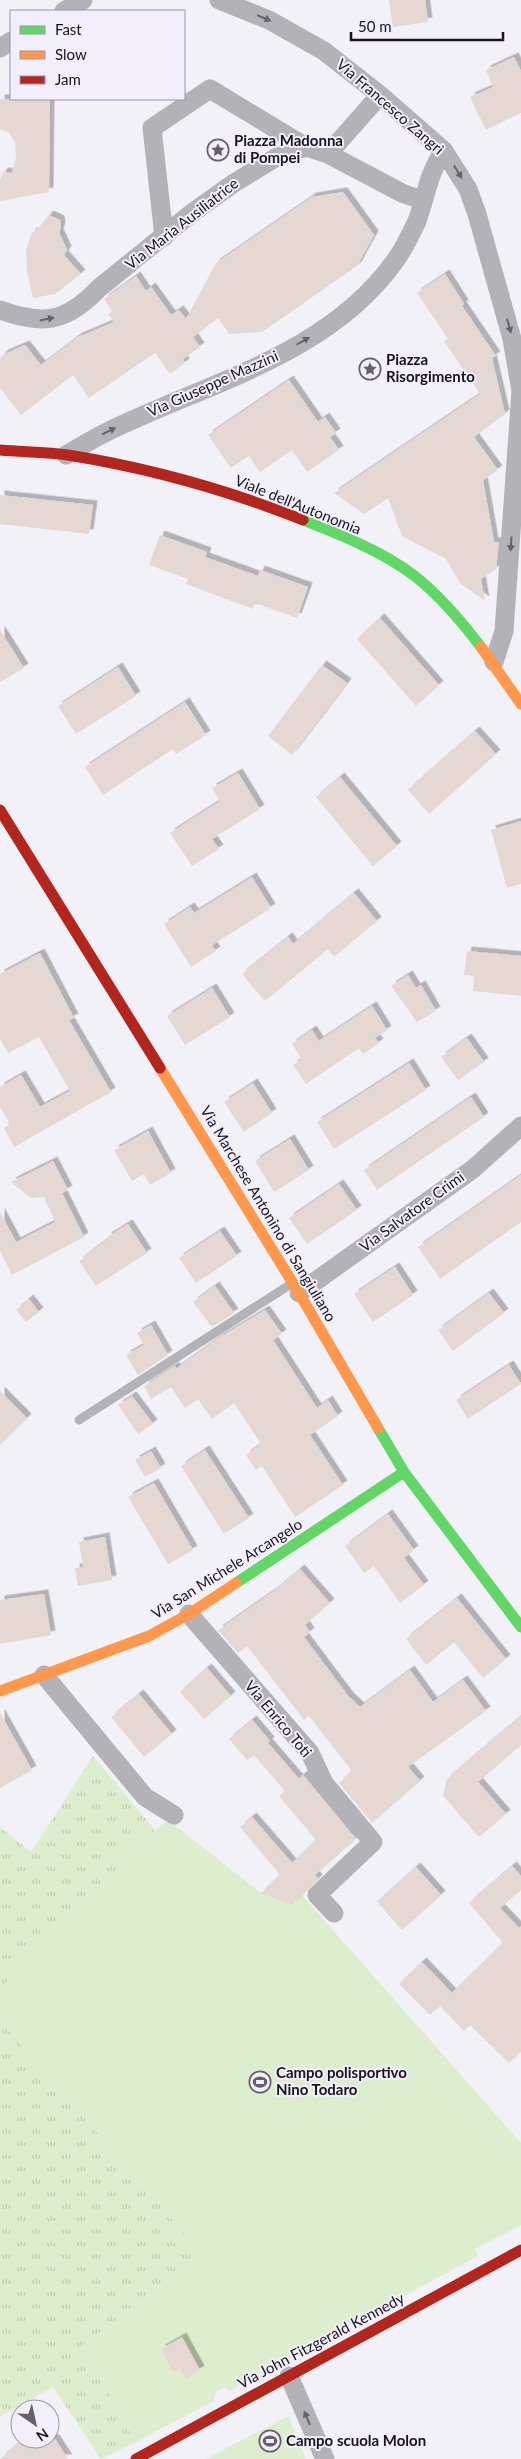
<svg xmlns="http://www.w3.org/2000/svg" width="521" height="2459" font-family="Lato,sans-serif">
  <defs>
    <pattern id="grass-tufts" width="24" height="20" patternUnits="userSpaceOnUse" patternTransform="scale(1.25)"><rect width="24" height="20" fill="#ddeecf"/><path d="M3 7l-1-3M5 7V3M7 7l1-3M15 17l-1-3M17 17v-4M19 17l1-3" fill="none" stroke="#bdcbb1"/></pattern>
    <filter id="shadow"><feDropShadow dx="4.5" dy="-4.5" stdDeviation="0" flood-color="#0004"/></filter>
  </defs>
  <rect width="100%" height="100%" fill="#f3f1f8"/>
  <path fill="url(#grass-tufts)" d="M93,1756L156,1831L121,1856L127,1867L17,1959L0,1997V1827L31,1852Z
    M0,2020L202,2254L81,2347L136,2442L101,2459L53,2387L0,2417Z"/>
  <path fill="#ddeecf" d="M168,1820L261,1893L302,1895L521,2143V2225L475,2249L478,2256L229,2391L225,2387L216,2392L214,2401L136,2442L81,2347L202,2254L0,2020V1997L16,1959L127,1867L121,1856Z
    M288,2416L306,2459H206Z"/>
  <path fill="#e5d7d2" filter="url(#shadow)" d="M389,0H425L428,22L393,27Z
    M514,57L521,71V113L486,130L470,97L493,87L486,70Z
    M0,99H50L49,192L0,201V180L3,172L12,173L16,157L15,142L8,132L0,129Z
    M343,192L374,235L357,266L262,332L229,334L218,318L193,337L200,347L183,359L185,363L170,374L155,353L89,398L73,375L21,415L0,388V358L4,354L25,345L41,365L78,337L114,322L108,314L112,311L104,299L136,276L146,291L151,287L171,315L179,310L186,319L216,263L312,197Z
    M49,215L60,220L61,226L59,233L67,250L64,255L81,274L55,294L33,298L27,271L26,250L32,232H35Z
    M445,274L464,304L462,306L496,356L492,358L505,414L474,437L498,470L483,480L494,542H499L496,569L481,579L485,601L460,583L446,559L402,536L388,498L364,514L334,493L480,394L444,341L448,339L417,293Z
    M289,380L318,422L325,417L336,433L330,437L339,450L307,472L292,450L260,472L249,456L231,468L208,435Z
    M0,495L93,505L89,534L0,524Z
    M160,535L207,552L205,557L258,576L260,570L308,587L297,618L255,603L253,609L186,584L188,579L149,565Z
    M380,618L439,685L416,706L357,639Z
    M0,630L24,668L0,682Z
    M322,665L347,683L292,755L268,736Z
    M118,667L136,696L76,734L58,706Z
    M185,702L206,735L176,754L173,749L103,795L85,767Z
    M475,731L496,754L429,814L408,790Z
    M238,773L260,809L212,839L219,849L192,866L170,833L220,801L212,788Z
    M340,777L397,846L373,866L316,797Z
    M521,821V884L507,888L491,830Z
    M252,877L271,908L212,945L216,951L191,967L164,924L190,907L194,913Z
    M354,893L377,921L334,957L328,949L265,1001L242,974L288,937L293,944Z
    M467,951L521,956V996L473,991L474,976L464,975Z
    M40,953L74,1018L69,1020L111,1092L14,1147L4,1128L10,1124L0,1107V1087L21,1075L40,1107L70,1091L39,1037L8,1053L0,1038V974Z
    M408,975L416,988L421,985L436,1011L417,1022L391,986Z
    M212,988L230,1017L185,1045L167,1016Z
    M372,1006L387,1030L375,1038L379,1043L363,1054L359,1048L306,1084L293,1065L302,1059L292,1044L312,1030L319,1041Z
    M467,1038L484,1062L458,1080L441,1057Z
    M409,1063L426,1090L334,1149L317,1122Z
    M253,1083L272,1113L244,1132L224,1102Z
    M471,1097L484,1117L377,1190L364,1170Z
    M148,1131L171,1173L150,1185L144,1174L132,1181L114,1150Z
    M290,1139L309,1170L274,1192L255,1161Z
    M53,1161L68,1190L62,1193L84,1237L12,1275L0,1251V1212L16,1242L55,1222L44,1197L31,1198L11,1182Z
    M521,1175V1222L440,1279L418,1247Z
    M339,1184L357,1210L307,1244L289,1218Z
    M128,1224L147,1253L96,1286L79,1261L108,1239L107,1237Z
    M220,1231L237,1256L196,1283L179,1258Z
    M395,1267L413,1295L373,1322L354,1294Z
    M215,1286L234,1313L212,1327L193,1302Z
    M489,1293L504,1313L453,1351L438,1330Z
    M29,1299L39,1312L26,1322L16,1310Z
    M265,1310L282,1334L273,1340L317,1408L328,1400L338,1416L310,1435L343,1485L295,1517L262,1466L256,1470L246,1455L261,1444L234,1403L212,1419L198,1399L185,1408L171,1387L151,1399L144,1386L175,1366L176,1369L220,1337Z
    M151,1325L168,1355L138,1375L126,1355L144,1345L137,1333Z
    M509,1365L521,1384L468,1419L456,1400Z
    M0,1391L27,1418L0,1445Z
    M132,1396L153,1424L138,1434L118,1405Z
    M205,1450L249,1518L224,1534L181,1466Z
    M151,1451L161,1468L145,1477L135,1460Z
    M154,1483L193,1550L168,1564L128,1497Z
    M388,1514L414,1550L404,1558L424,1585L400,1603L374,1566L364,1573L345,1546Z
    M105,1537L112,1580L78,1586L75,1568L83,1567L79,1542Z
    M300,1569L330,1603L305,1625L310,1632L304,1637L349,1697L360,1707L410,1670L433,1702L463,1680L486,1711L408,1767L420,1781L372,1823L339,1783L352,1771L309,1716L304,1720L247,1646L238,1653L218,1630L274,1591Z
    M44,1594L51,1635L0,1644V1600Z
    M457,1598L506,1659L483,1678L454,1642L426,1665L406,1639Z
    M207,1668L231,1696L204,1719L180,1692Z
    M139,1694L172,1734L144,1757L111,1717Z
    M0,1713L32,1770L0,1788Z
    M521,1716V1745L478,1782L506,1814L479,1837L443,1796L447,1779Z
    M252,1720L270,1741L268,1743L299,1779L303,1775L356,1839L315,1875L318,1879L292,1905L261,1893L280,1875L240,1827L252,1817L292,1863L316,1840L279,1796L285,1791L254,1755L247,1760L229,1739Z
    M512,1866L521,1876V1890L500,1908L519,1928L521,1926V2051L509,2063L470,2025L464,2031L440,2006L430,2015L399,1984L422,1962L452,1993L503,1943L469,1903Z
    M416,1867L441,1895L402,1930L377,1902Z
    M182,2337L200,2370L186,2379L180,2368L173,2372L161,2349Z
    M23,2439H55L68,2459H0Z"/>
  <g fill="none" stroke-linecap="round" stroke-linejoin="round">
    <path stroke="#b2b2b7" stroke-width="9" d="M79,1420L291,1284"/>
    <path stroke="#b2b2b7" stroke-width="19" d="M219,0L269,20L324,51L380,95L444,151L468,189L477,214L512,339L521,391
      M64,11L83,0
      M0,48L11,41
      M328,154L380,95
      M164,237L152,128L210,89L306,147
      M0,310C43,326 67,322 99,288L192,213L234,183L275,158L306,147L328,154L404,194L423,200
      M66,455C80,447 94,438 109,431C207,383 328,355 395,261C403,250 411,234 417,221C426,197 428,173 444,151
      M494,662L504,631L521,391
      M299,1293L473,1169L521,1126
      M189,1614L310,1753L324,1783L373,1842L317,1895L334,1913
      M44,1675L145,1797L174,1815
      M289,2376L325,2459"/>
    <path stroke="#63d668" stroke-width="11" d="M303,520C341,535 384,552 416,577C441,597 462,622 481,647
      M378,1428L404,1472L521,1627
      M236,1583L404,1472"/>
    <path stroke="#ff974d" stroke-width="11" d="M481,647L521,704
      M160,1068L299,1293L378,1428
      M0,1691L149,1636L189,1614L236,1583"/>
    <path stroke="#b3261e" stroke-width="11" d="M0,450C23,452 46,452 68,455C149,468 228,490 303,520
      M0,810L160,1068
      M136,2459L521,2250"/>
  </g>
  <defs><path id="oneway-solid" d="M-6-.8H1V-3.2L6.5 0L1 3.2V.8H-6Z" transform="scale(1.25)"/></defs>
  <g fill="#65626a">
    <use href="#oneway-solid" transform="translate(264 18) rotate(23)"/>
    <use href="#oneway-solid" transform="translate(458 172) rotate(58)"/>
    <use href="#oneway-solid" transform="translate(47 319) rotate(-11)"/>
    <use href="#oneway-solid" transform="translate(509 326) rotate(74)"/>
    <use href="#oneway-solid" transform="translate(303 341) rotate(-30)"/>
    <use href="#oneway-solid" transform="translate(109 431) rotate(-26)"/>
    <use href="#oneway-solid" transform="translate(511 544) rotate(94)"/>
    <use href="#oneway-solid" transform="translate(307 2418) rotate(-113)"/>
  </g>
  <defs>
    <g id="sight-ring" transform="scale(1.125)"><circle r="9.5" fill="#f2eefb" stroke="#65616a" stroke-width="1.5"/><path d="M0-6L1.8-2.2L6-1.7L2.9 1.2L3.7 5.4L0 3.3L-3.7 5.4L-2.9 1.2L-6-1.7L-1.8-2.2Z" fill="#65616a"/></g>
    <g id="stadium-ring" transform="scale(1.125)"><circle r="9.5" fill="#f2eefb" stroke="#65616a" stroke-width="1.5"/><path d="M0-5a6.5 5 0 1 0 0 10a6.5 5 0 1 0 0-10ZM-3.5-1.8h7v3.6h-7Z" fill="#65616a"/></g>
  </defs>
  <g fill-rule="evenodd">
    <use href="#sight-ring" x="218" y="150"/>
    <use href="#sight-ring" x="370" y="369"/>
    <use href="#stadium-ring" x="260" y="2082"/>
    <use href="#stadium-ring" x="270" y="2441"/>
  </g>
  <g text-anchor="middle" stroke-width="4" stroke-linejoin="round" paint-order="stroke">
    <g font-size="15" fill="#18131e" stroke="#f2eefb">
      <text transform="translate(390 107) rotate(41)" y="5">Via Francesco Zangrì</text>
      <text transform="translate(182 224) rotate(-38)" y="5">Via Maria Ausiliatrice</text>
      <text transform="translate(213 384) rotate(-24)" y="5">Via Giuseppe Mazzini</text>
      <text transform="translate(298 505) rotate(22)" y="5">Viale dell'Autonomia</text>
      <text transform="translate(412 1212) rotate(-36)" y="5">Via Salvatore Crimi</text>
      <text transform="translate(268 1214) rotate(59)" y="5">Via Marchese Antonino di Sangiuliano</text>
      <text transform="translate(227 1569) rotate(-32)" y="5">Via San Michele Arcangelo</text>
      <text transform="translate(278 1719) rotate(50)" y="5">Via Enrico Toti</text>
      <text transform="translate(321 2341) rotate(-28)" y="5">Via John Fitzgerald Kennedy</text>
    </g>
    <g font-size="15" font-weight="bold" fill="#18131e" stroke="#f2eefb" text-anchor="start">
      <text x="234" y="146">Piazza Madonna<tspan x="234" dy="17">di Pompei</tspan></text>
      <text x="386" y="365">Piazza<tspan x="386" dy="17">Risorgimento</tspan></text>
      <text x="276" y="2078">Campo polisportivo<tspan x="276" dy="17">Nino Todaro</tspan></text>
      <text x="286" y="2446">Campo scuola Molon</text>
    </g>
  </g>
  <rect x="10" y="10" width="175" height="90" fill="#f2eefb" stroke="#9b96a3"/>
  <rect x="20" y="26" width="25" height="8" fill="#63d668" stroke="#9b96a3"/>
  <text x="55" y="35" font-size="15" fill="#18131e">Fast</text>
  <rect x="20" y="51" width="25" height="8" fill="#ff974d" stroke="#9b96a3"/>
  <text x="55" y="60" font-size="15" fill="#18131e">Slow</text>
  <rect x="20" y="76" width="25" height="8" fill="#b3261e" stroke="#9b96a3"/>
  <text x="55" y="85" font-size="15" fill="#18131e">Jam</text>
  <g transform="translate(35 2424) rotate(146)"><circle r="24" fill="#f2eefb" stroke="#9b96a3"/>
  <path d="M0-4L9 19L0 12L-9 19Z" fill="#65616a"/>
  <text y="-8" font-size="14" font-weight="bold" text-anchor="middle" fill="#18131e">N</text>
  </g>
  <path d="M351 32v8h152v-8" fill="none" stroke="#18131e" stroke-width="2.5"/>
  <text x="358" y="32" font-size="15" fill="#18131e" stroke="#f2eefb" stroke-width="4" paint-order="stroke">50 m</text>
</svg>
